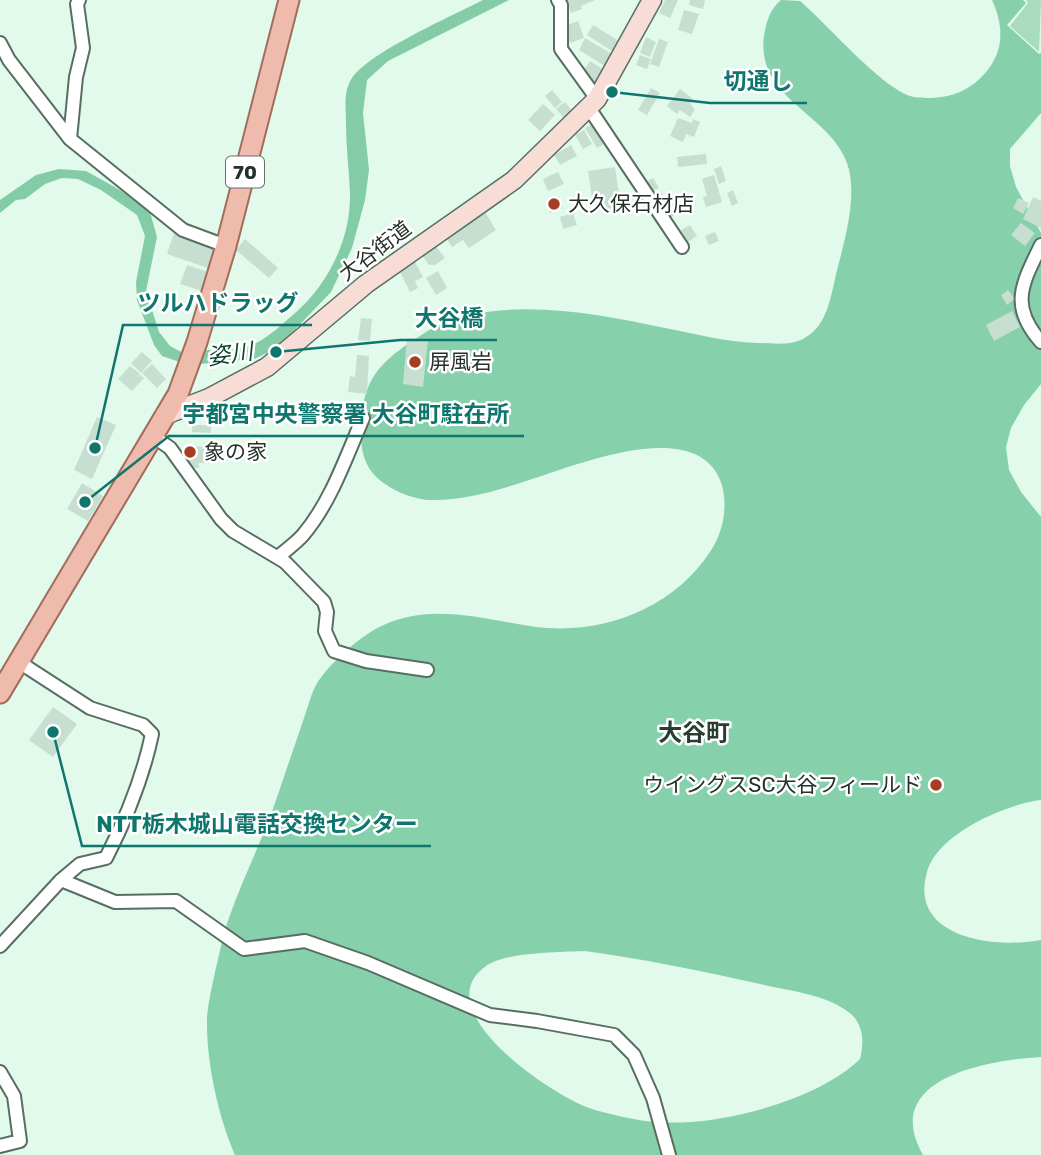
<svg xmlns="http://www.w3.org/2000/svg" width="1041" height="1155" font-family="Rubik,'Noto Sans JP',sans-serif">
  <rect width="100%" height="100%" fill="#e1faec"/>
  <path fill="#a9dbc1" d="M1026,0H1041L1039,52L1010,26L1028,3Z"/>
  <path fill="#87d0ac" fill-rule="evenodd" d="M781,0L800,1C828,25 879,85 910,96C915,98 921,97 926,98C952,98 970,91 987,71C1005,49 1003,24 992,0H1023L1026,3L1007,25L1039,54L1041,53V113L1010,149V166L1016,187L1041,233V384L1024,405L1011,428L1006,447L1009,470L1021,492L1041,517V800C1006,804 937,834 927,872C908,938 995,949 1041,940V1057C989,1060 879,1078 923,1155H235C218,1116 206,1061 207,1018C208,1003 212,987 215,972C220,953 223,933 230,915C243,878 261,843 274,806C284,777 294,747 304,718C308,707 311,694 316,685C329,663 363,633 386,624C435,603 486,620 536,627C603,635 672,609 710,552C723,533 728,508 722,485C700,414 579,464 532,479C500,490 463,501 429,500C414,499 398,493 385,484C363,469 360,449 361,423C363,386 375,367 405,346C415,340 424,332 435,327C503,295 594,313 665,328C696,334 726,342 757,343C772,343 790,346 803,339C826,327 830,301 835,279C843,244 859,198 847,163C829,112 751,98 765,30C768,17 771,9 781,0ZM585,951C644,959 702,971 760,984C789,991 827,994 851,1014C864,1026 864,1043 860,1059C817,1101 717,1127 657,1122C637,1121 614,1115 595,1110C556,1099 423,1010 486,966C505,952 561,952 585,951Z"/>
  <path fill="#83cca7" d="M483,0H509L388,61L367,80L363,113L369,170L365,200L352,248L331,292L286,339L267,353L254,359L200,364L205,350C251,352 260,344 294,314C328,285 351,239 350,193C349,170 346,147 346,124C346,109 343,91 352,78C370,52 452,16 483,0Z
    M59,169L86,171L120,190L150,212L157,237L146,291L159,332L170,346L185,354L183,363L162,356L154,345L137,300L136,282L145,236L137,215L101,190L78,179L62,178L45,184L25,199L16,200L0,213V200L36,175Z"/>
  <path fill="#c6dfd1" d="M566,0H595L581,6L582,9L571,13Z
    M665,0H678L670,18L659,13Z
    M690,0H705L703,9L689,5Z
    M684,10L699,14L692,34L678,30Z
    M578,21L584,38L570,43L564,26Z
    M593,25L619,41L612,51L587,35Z
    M646,37L656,42L650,57L640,53Z
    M585,38L612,54L605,66L579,50Z
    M659,39L668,42L659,67L650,64Z
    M640,55L651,59L647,69L636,65Z
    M590,61L604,70L595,83L581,74Z
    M651,88L660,93L647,115L638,110Z
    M680,89L693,99L690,103L695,110L690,117L680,110L677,114L667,106Z
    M552,90L562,102L555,108L545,96Z
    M565,102L572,111L564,118L556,109Z
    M543,104L555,115L540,131L528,120Z
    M678,118L692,123L693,119L700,122L694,137L686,134L683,142L670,136Z
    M594,123L606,143L597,148L585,128Z
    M584,130L592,144L583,149L575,135Z
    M571,145L577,156L560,165L554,155Z
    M706,154L707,164L678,167L677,157Z
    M721,166L726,181L719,184L714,169Z
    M615,167L621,207L594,211L588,171Z
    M558,172L564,184L548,191L543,179Z
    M714,175L722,202L706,207L703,197L707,196L702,179Z
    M653,178L659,188L652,191L646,182Z
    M733,190L738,203L732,206L727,193Z
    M661,191L665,200L670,197L679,213L666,220L652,196Z
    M559,196L563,208L550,213L546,201Z
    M1033,197L1041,201V228L1023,219Z
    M1018,198L1029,203L1023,214L1013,208Z
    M485,212L496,230L469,248L463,240L452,247L446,238Z
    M573,213L577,225L563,229L560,217Z
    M1021,223L1035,233L1025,246L1011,235Z
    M690,225L697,236L688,242L681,230Z
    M715,232L719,241L709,245L705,236Z
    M174,233L215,247L208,268L167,254Z
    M245,239L278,268L269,278L236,250Z
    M435,245L445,258L435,265H429L422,255Z
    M415,262L423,277L415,281L418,288L410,292L399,270Z
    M187,265L208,272L202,291L180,284Z
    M438,271L447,288L436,295L426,278Z
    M1008,290L1015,299L1007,305L1001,295Z
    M1012,311L1020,327L994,341L986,325Z
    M361,318L372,319L370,341L358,340Z
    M407,338L428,340L423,387L403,384Z
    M142,352L152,361L141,373L131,363Z
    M357,355L369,356L367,394L348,392L350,376L355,377Z
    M152,364L166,379L157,388L142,373Z
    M130,366L140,374L137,378L140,375L144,378L132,391L118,379Z
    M97,417L116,425L92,479L74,470Z
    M192,425H211V433L192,432Z
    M189,446L210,447V463H199V468H188Z
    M82,483L103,496L88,521L67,509Z
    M53,707L77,724L53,757L29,740Z"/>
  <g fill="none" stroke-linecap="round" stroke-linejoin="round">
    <g stroke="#586e62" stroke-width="16">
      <path id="minor" d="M558,0L561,5V49L597,99
        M0,43L9,60L70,139L183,230L226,246
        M589,108L682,247
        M70,139L76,77L83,48L77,4L79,0
        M1041,245C1022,284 1009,306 1041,342
        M153,436L170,448L221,519L233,531L285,562L324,602L327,612L325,631L334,651L366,661L427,670
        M278,557C286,550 296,543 303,535C331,502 346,457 363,418
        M61,880L115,902L176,901L244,949L305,941L368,963L490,1015L537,1021L614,1035L634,1055L653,1098L669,1155
        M0,946L61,880L80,864L106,858C126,819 143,777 152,734L143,725L90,708L19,662
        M0,1072L14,1096L20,1141L0,1146"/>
    </g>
    <g stroke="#586e62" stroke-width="21">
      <path id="secondary" d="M165,415L209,398L267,367L366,284L514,180L597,99L652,0"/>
    </g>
    <g stroke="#a16d5c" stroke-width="23">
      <path id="primary" d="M0,693L178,394L197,342L226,246L289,0"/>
    </g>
    <use href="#minor" stroke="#fff" stroke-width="12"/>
    <use href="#secondary" stroke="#f7ddd6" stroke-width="18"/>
    <use href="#primary" stroke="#eebbad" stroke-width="19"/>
  </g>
  <g fill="#a63e21" stroke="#fff" stroke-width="2.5">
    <circle cx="554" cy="204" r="7"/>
    <circle cx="415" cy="362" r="7"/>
    <circle cx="190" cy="452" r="7"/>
    <circle cx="936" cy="785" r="7"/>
  </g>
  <g text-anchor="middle" stroke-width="5" stroke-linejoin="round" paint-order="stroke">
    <rect fill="#fff" stroke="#686f6b" stroke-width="2" x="226" y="156.5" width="38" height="31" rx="5"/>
    <g font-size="19" font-weight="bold" fill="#27312b">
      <text x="245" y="179">70</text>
    </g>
    <g font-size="21" fill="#27312b" stroke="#fff" text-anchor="start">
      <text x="568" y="211">大久保石材店</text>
      <text x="429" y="369">屏風岩</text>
      <text x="204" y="459">象の家</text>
      <text x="922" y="792" text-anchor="end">ウイングスSC大谷フィールド</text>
    </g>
    <g font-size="21" fill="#27312b" stroke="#fff">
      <text transform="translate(375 251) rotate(-37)" y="7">大谷街道</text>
    </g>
    <g font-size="23" font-style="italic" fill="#0a472f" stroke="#fff">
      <text transform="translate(230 354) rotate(-8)" y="8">姿川</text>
    </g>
    <g font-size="24" font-weight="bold" fill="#293d33" stroke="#fff">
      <text x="694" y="741">大谷町</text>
    </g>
  </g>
  <path fill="none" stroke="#0f766e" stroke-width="2.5" d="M612 92L710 103H807M95 448L123 325H312M276 352L400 340H497M85 502L169 436H524M53 732L82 846H431"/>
  <g fill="#0f766e" stroke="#fff" stroke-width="2.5">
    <circle cx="612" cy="92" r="7"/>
    <circle cx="95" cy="448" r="7"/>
    <circle cx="276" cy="352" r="7"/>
    <circle cx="85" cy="502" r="7"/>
    <circle cx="53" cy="732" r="7"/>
  </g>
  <g font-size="23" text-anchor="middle" font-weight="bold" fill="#0f766e" stroke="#fff" stroke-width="5" stroke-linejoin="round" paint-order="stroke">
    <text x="758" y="89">切通し</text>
    <text x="218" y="311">ツルハドラッグ</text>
    <text x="449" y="326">大谷橋</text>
    <text x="346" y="422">宇都宮中央警察署 大谷町駐在所</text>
    <text x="257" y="832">NTT栃木城山電話交換センター</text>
  </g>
</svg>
